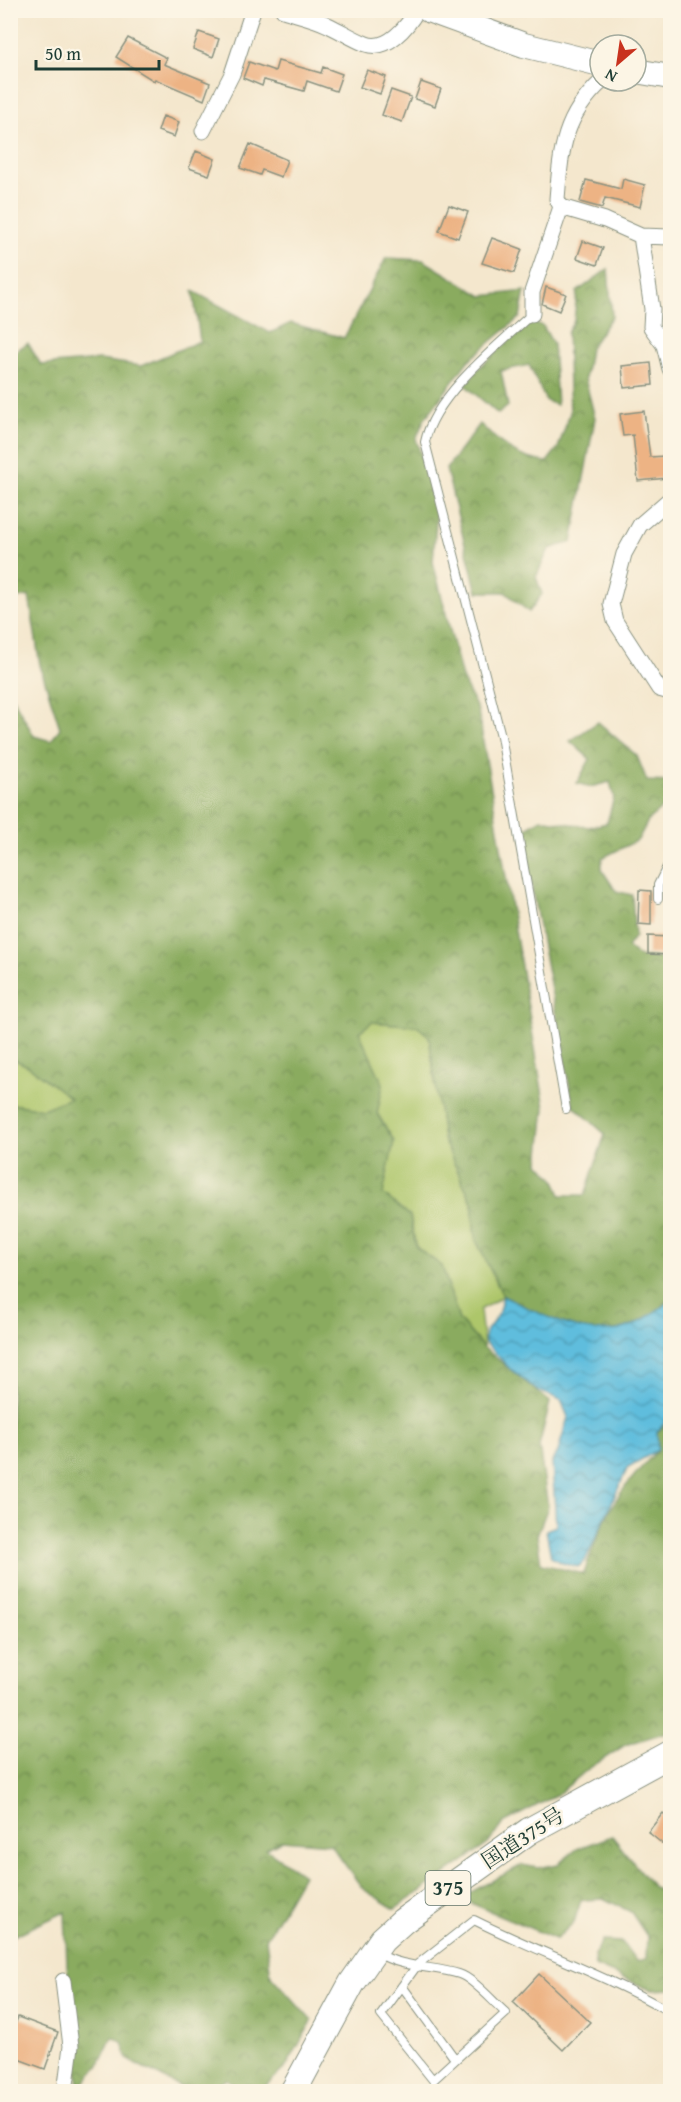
<svg xmlns="http://www.w3.org/2000/svg" width="681" height="2102" font-family="'Gentium Book Plus','Noto Serif JP',serif">
  <defs>
    <pattern id="forest-crowns" width="20" height="18" patternUnits="userSpaceOnUse" patternTransform="scale(1.5)"><rect width="20" height="18" fill="#8aab5f"/><path d="M2 6a3 3 0 1 1 6 0M12 15a3 3 0 1 1 6 0" fill="none" stroke="#708c4f"/></pattern>
    <pattern id="water-waves" width="16" height="10" patternUnits="userSpaceOnUse" patternTransform="scale(1.5)"><rect width="16" height="10" fill="#5fbddd"/><path d="M0 5q4-4 8 0t8 0" fill="none" stroke="#4e9bb4"/></pattern>
  </defs>
  <rect width="100%" height="100%" fill="#fcf5e5"/>
  <filter id="ink" filterUnits="userSpaceOnUse"><feTurbulence type="fractalNoise" baseFrequency=".0167" numOctaves="2"/><feDisplacementMap in="SourceGraphic" scale="12" xChannelSelector="R" yChannelSelector="G"/><feConvolveMatrix kernelMatrix="1 2 1 2 8 2 1 2 1" color-interpolation-filters="sRGB"/></filter>
  <filter id="wash" filterUnits="userSpaceOnUse"><feTurbulence type="fractalNoise" baseFrequency=".008" numOctaves="4" result="noise"/><feDisplacementMap in="SourceGraphic" scale="24" xChannelSelector="R" yChannelSelector="G"/><feGaussianBlur stdDeviation="1.35" result="paint"/><feColorMatrix in="noise" values="0 0 0 0 0 0 0 0 0 0 0 0 0 0 0 0 0 1.4 0 .05"/><feComposite in="paint" operator="in"/></filter>
  <g filter="url(#wash)">
    <rect width="100%" height="100%" fill="#f4e7cd"/>
    <path fill="#adc66b" stroke="#668250" stroke-width="1.5" d="M372,1022L417,1026L429,1036L443,1139L472,1202L475,1238L503,1296L480,1310L484,1348L459,1320L442,1266L416,1247L410,1216L382,1194L394,1141L377,1113L383,1084L359,1032Z
      M11,1058L28,1066L70,1098L43,1109L11,1104Z"/>
    <path fill="url(#forest-crowns)" stroke="#54744a" stroke-width="1.5" d="M386,258L423,260L482,296L525,291L520,317L468,361L424,420L416,439L437,508L433,562L462,678L478,711L545,1108L539,1163L555,1180L561,1195H585L605,1134L573,1105L521,831L541,819L589,827L607,823L614,797L610,782L590,787L577,783L590,759L570,741L598,722L637,756L647,781L670,782V805L667,804L649,819L638,840L602,858V870L616,891L632,895L635,936L627,947L640,957L670,958V1301C658,1309 645,1320 631,1326C589,1343 540,1313 503,1296L475,1238L472,1202L443,1139L429,1036L417,1026L372,1022L359,1032L383,1084L377,1114L394,1141L383,1194L410,1216L416,1247L442,1266L459,1320L484,1348L550,1402L539,1446L548,1507L537,1535L541,1564L584,1574C602,1518 616,1492 658,1450L657,1432L670,1421V1731L625,1745L588,1769L557,1795L503,1823L488,1844L395,1909L363,1889L330,1844L282,1840L266,1849L303,1875L266,1939L271,1976L312,2021L286,2067L260,2091H244L226,2079L202,2091H188L127,2059L122,2042L112,2037L99,2065L79,2088L67,1965L65,1912L11,1937V1104L43,1109L70,1098L28,1066L11,1058L10,693L34,736L51,741L60,728L40,665L29,596L11,599V354L28,343L41,365L100,360L141,366L200,341L193,291L270,333L291,323L344,338Z
      M608,269L612,316L590,348L585,379L595,418L572,542L549,549L536,577L542,594L529,612L505,592H477L446,469L480,424C501,444 516,459 547,462L558,448L570,413L567,333L574,321L577,292Z
      M530,321L543,326L553,344L557,405L546,401L529,365L501,371L508,406L498,414L465,385L478,369Z
      M612,1836L652,1886L670,1895V1989L651,1990L595,1966L594,1955L603,1941L622,1942L636,1961L646,1959L647,1936L631,1912L605,1899L581,1900L574,1922L556,1939L466,1901L469,1893L522,1865L538,1868L558,1864L577,1849Z"/>
    <path fill="url(#water-waves)" stroke="#3f7d88" stroke-width="1.5" d="M503,1296C540,1313 589,1343 631,1326C645,1320 658,1309 670,1301V1416L657,1432L658,1450L628,1467L585,1561L578,1567L565,1564L551,1557L546,1530L556,1526L552,1462L558,1452L568,1417L561,1400L537,1390L510,1369L485,1342V1333L498,1315Z"/>
    <g id="blocks">
      <path fill="#edb384" d="M199,32L219,39L213,57L193,49Z
        M128,38L167,58L164,64L210,83L204,100L155,79L154,81L116,57Z
        M278,61L321,73L323,67L342,74L336,91L307,81L304,91L264,80L262,86L243,78L249,62L275,71Z
        M367,70L386,77L380,94L360,87Z
        M421,82L441,89L435,106L415,99Z
        M391,90L411,97L402,122L382,115Z
        M163,116L179,122L174,137L158,131Z
        M250,144L287,160L281,177L262,170L260,175L240,168Z
        M196,151L215,159L209,175L189,168Z
        M623,179L645,185L640,207L605,198L602,208L580,202L586,180L621,189Z
        M449,205L468,212L458,238L439,231Z
        M492,238L522,249L514,273L482,263Z
        M583,241L603,248L597,265L577,258Z
        M546,287L566,294L559,311L542,304Z
        M651,363L653,385L624,388L622,366Z
        M644,411L650,457L665,456L667,478L638,481L633,435L623,436L620,414Z
        M639,890L651,891V925L638,924Z
        M648,936L670,937V955L648,954Z
        M663,1813L670,1819V1850L648,1832Z
        M539,1974L590,2022L563,2050L513,2002Z
        M18,2017L58,2032L45,2069L10,2056V2038Z"/>
    </g>
  </g>
  <g filter="url(#ink)">
    <use href="#blocks" fill-opacity="0" stroke="#8a9280" stroke-width="1.5"/>
    <g fill="none" stroke-linecap="round" stroke-linejoin="round">
      <g stroke="#8a9280" stroke-width="10">
        <path id="service" d="M532,314C499,344 434,396 425,442L501,736L566,1109
          M658,899V885L670,861
          M378,1953C401,1968 433,1966 459,1974C473,1978 494,2003 506,2013L433,2080L381,2015L418,1964L474,1920C538,1952 608,1976 670,2012
          M402,1986L455,2059"/>
      </g>
      <g stroke="#8a9280" stroke-width="17">
        <path id="minor" d="M283,10C298,15 314,18 328,25C341,31 353,39 366,44C387,52 408,26 417,10
          M602,81C563,117 561,150 557,199L561,207L605,220L641,236L652,309L651,327L664,345L670,369
          M203,131L232,74L253,10
          M641,236L670,237
          M532,314V292L561,207
          M670,499L640,525L624,554L611,604L615,621L659,689L670,692
          M63,1981L71,2046L65,2092"/>
      </g>
      <g stroke="#8a9280" stroke-width="26">
        <path id="primary" d="M428,10L524,45L600,64
          M636,71L670,77"/>
      </g>
      <g stroke="#8a9280" stroke-width="28">
        <path id="trunk" d="M293,2092L352,1983L382,1940L403,1921L529,1831L670,1754"/>
      </g>
      <use href="#service" stroke="#fff" stroke-width="8"/>
      <use href="#minor" stroke="#fff" stroke-width="15"/>
      <use href="#primary" stroke="#fff" stroke-width="24"/>
      <use href="#trunk" stroke="#fff" stroke-width="26"/>
    </g>
  </g>
  <g text-anchor="middle" stroke-width="5" stroke-linejoin="round" paint-order="stroke">
    <rect fill="#fcf5e5" stroke="#617469" stroke-width="1.5" x="425.5" y="1871" width="45" height="34" rx="4.5"/>
    <g font-size="20" font-weight="bold" fill="#1f3d34">
      <text x="448" y="1895">375</text>
    </g>
    <g font-size="21" fill="#1f3d34" stroke="#fcf5e5">
      <text transform="translate(523 1838) rotate(-33)" y="7">国道375号</text>
    </g>
  </g>
  <rect width="681" height="2102" fill="none" stroke="#fcf5e5" stroke-width="36"/>
  <g transform="translate(618 63) rotate(209)"><circle r="28" fill="#fcf5e5" stroke="#a4ab9e" stroke-width="1.5"/>
  <path d="M0-4.5L10 22L0 15L-10 22Z" fill="#c8321e"/>
  <text y="-9" font-size="16" font-weight="bold" text-anchor="middle" fill="#1f3d34">N</text>
  </g>
  <path d="M36 60v9h123v-9" fill="none" stroke="#1f3d34" stroke-width="3"/>
  <text x="45" y="60" font-size="18" fill="#1f3d34" stroke="#fcf5e5" stroke-width="4.5" paint-order="stroke">50 m</text>
</svg>
